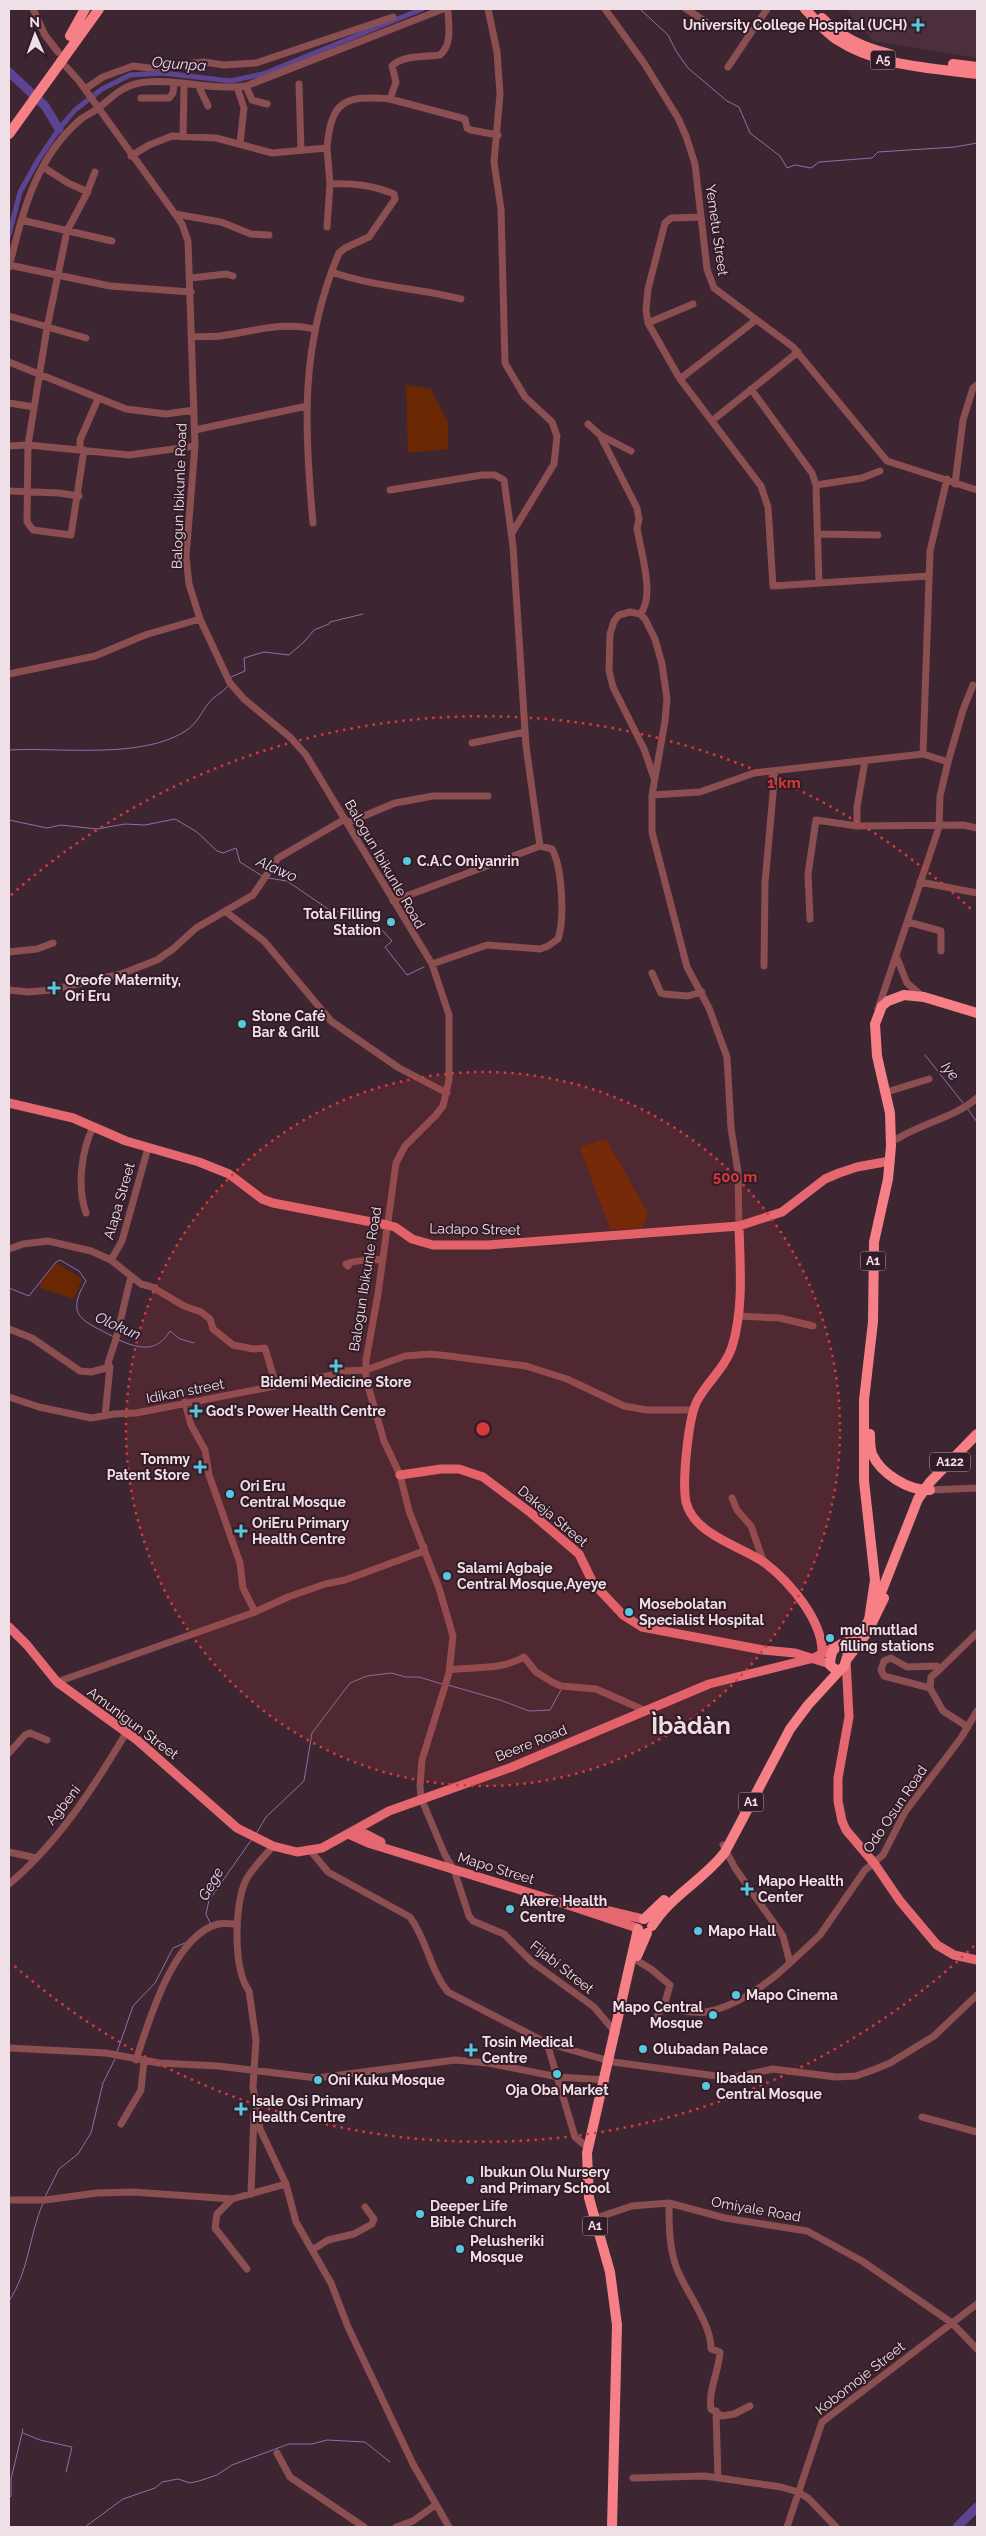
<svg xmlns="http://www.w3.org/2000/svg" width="986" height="2536" font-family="Raleway,sans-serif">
  <rect width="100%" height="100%" fill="#3d2631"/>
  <path fill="#4c2f3c" d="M845,9H977V58L873,41Z
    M235 2109a6 6 0 1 1 12 0a6 6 0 1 1-12 0Z"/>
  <path fill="#692801" d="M406,385L431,389L448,422V449L408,453Z
    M606,1139L648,1213L641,1229H610L580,1147Z
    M56,1263L82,1279L74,1299L41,1288L39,1285Z"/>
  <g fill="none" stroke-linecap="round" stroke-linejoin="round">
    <path stroke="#8872aa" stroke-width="1" d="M640,9L668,35L676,51L688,68L727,101L739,107L750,133L780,156L787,168L795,165L811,168L819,162L872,158L878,152L955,147L977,143
      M231,677L245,671L244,658L264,652L289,655L305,641L314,630L329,624L330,622L363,614
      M9,750C60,747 143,760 187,730C197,723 201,713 208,704C213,696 223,693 228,686
      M9,820L47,828L61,825L97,829L125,824L145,825L175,819L197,832L217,851L223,853L236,848L240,862L262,876
      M268,878L287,881L328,909L374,921L392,941L385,947L407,975L424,967
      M925,1055L963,1103
      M967,1108L977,1122
      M9,1288L29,1296L56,1262L60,1260L79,1271L86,1281C64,1317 84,1321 114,1337
      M119,1340C139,1349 157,1353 170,1331L180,1339L194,1343
      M448,1685L500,1700L529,1711L550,1710L561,1690
      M256,1834L266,1817L304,1781L312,1733L350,1683L367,1676L391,1673L406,1677H419L442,1684
      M211,1925L206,1914L209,1900L252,1839
      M117,2052L133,2006L155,1983L173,1948L185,1943
      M45,2197L59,2169L78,2154L91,2133L103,2083L115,2059
      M9,2301C29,2271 29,2236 43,2203
      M23,2433L40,2440L72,2447L66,2472
      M9,2498L11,2496V2479L23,2429
      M85,2527L123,2499L155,2488L162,2482L178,2479L190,2483L199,2481L217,2475L232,2465L289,2444H312L327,2440L365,2442L390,2462"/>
    <path stroke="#5c4491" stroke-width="5" d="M9,235L20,192L38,160L59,129L75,110L102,89L130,75L163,73L230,81L263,74L422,9"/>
    <path stroke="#5c4491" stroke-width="9" d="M9,72L45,106L59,129
      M957,2527L977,2507"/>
    <path stroke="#8b4e51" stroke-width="7" d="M33,9L45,35L58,52
      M488,9L497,52L500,94L494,162L501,209L505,363L525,397L552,422L557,436L554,464L512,533
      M605,9L644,63L678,118L686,136L695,164L707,269L714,288L793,347L887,461L977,490
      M686,9L705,21
      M60,60L79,81L175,214L182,224L188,241L195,446L186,556L189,584L200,619L230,683L244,699L291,738L306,755L432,964L449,1015V1080L443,1106L436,1115L405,1146L396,1163L378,1294L366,1360V1379L384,1441L400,1475L409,1511L439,1588L453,1636L449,1673L422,1760L420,1786L421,1798L445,1855L454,1870L469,1916L473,1921L504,1934L532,1962L594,2007L616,2033
      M728,67L767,9
      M299,84L301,150
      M246,86L252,100L267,104
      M199,87L208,106
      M237,87L244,108L240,143
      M85,89L103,77L133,66L149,68L204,62L224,65L256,63L393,17
      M141,98H169L173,93L174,83
      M390,99L396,82L392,66C402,55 426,57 440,55C453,44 448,25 448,9
      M183,137L184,85
      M327,148L330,184L327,227
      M131,156L149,145L172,136L216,138L272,153L327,148C331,101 344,95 390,99L465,119L467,128L471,130L498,135
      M43,167L68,183L88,192
      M175,214L221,222L251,234L269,235
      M701,217L671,218L665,223L648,289L646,310L648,323L680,379L761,486L768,507L773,586L929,576
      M21,220L112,241
      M9,265L110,286L191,292
      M9,267C23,212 35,158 81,119C86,115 92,113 97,109C112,98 120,87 139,83C172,77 210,91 246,86L443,9
      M332,272C374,287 418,288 461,299
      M191,278L226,274L233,276
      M9,316L86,338
      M648,323L693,304
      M192,337C201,336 211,337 220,336C251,332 283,321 314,329
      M9,362L126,409L166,414L194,410
      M680,379L756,320
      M751,389L812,473L816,485L819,583
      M9,403L34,407
      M713,420L798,352
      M588,424L600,435L631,451
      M195,430L307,406
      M600,435L637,508L639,519L637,528C640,549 656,597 640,614
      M9,446L28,445L129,455L195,446
      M80,449V440L98,399
      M84,450L71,535L33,530L27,522L28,445L47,328L67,231L86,195L95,172
      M955,484L963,420L973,388L977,385
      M816,485L862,478L880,471
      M390,490L482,475H495L504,480L513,546L526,746L540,846
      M9,491L59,493L79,496
      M313,523C304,427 300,344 339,253L345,248L369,237L395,199L394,194C372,185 353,183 330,184
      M818,534L878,535
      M9,674L95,656L145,635L200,619
      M472,743L525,732
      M923,754L930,551L947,479
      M948,762L963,710L973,685
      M654,778L644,749L613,687L609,671L610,634L614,621L619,615L630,612L640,614L645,619L655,639L662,664L667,699L665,721L652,795V832L687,967L709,1008L727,1057L731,1128L738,1172L739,1226
      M652,795L700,792L754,773L923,754L948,762L940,796L939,827L878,1009
      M347,823L395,803L433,796H488
      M857,826V807L865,761
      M920,882L977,893
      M393,901L540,846L552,849C562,867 565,919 558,939L548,946L540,949L487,945L432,964
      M225,911L264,941L331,1021L399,1068L447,1093
      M810,919L808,874L816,820L857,826L963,825L977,828
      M908,922L941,931V951
      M9,952L37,949L53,943
      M897,958L907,983L922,996
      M764,966L765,883L775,771
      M652,973L661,993L664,994L688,996L702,992
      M9,990L28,992L51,990L121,974L157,960L173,949L196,928L253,895L278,858L345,819
      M890,1091L929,1079
      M897,1139C922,1123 954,1118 977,1098
      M86,1213C77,1187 81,1152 93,1127
      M9,1249L23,1244L48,1241L91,1251L111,1260L141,1284L152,1287L184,1306L201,1312L210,1319L213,1329L233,1345L253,1349L265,1348L276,1385
      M111,1260L122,1241L148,1148
      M348,1266L346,1264C355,1259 371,1261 383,1259
      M738,1316L780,1318L813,1326
      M9,1329L32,1338L80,1371L91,1372L110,1367
      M9,1397L39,1407L91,1418L114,1414L136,1413L332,1375L344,1371L366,1370L405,1356L430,1354L449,1356L526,1366L567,1379L624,1406L647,1410H693
      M185,1402L191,1425L205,1450L209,1475L240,1563L243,1588L255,1612
      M105,1416L110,1367L108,1363L116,1339L131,1276
      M930,1490L977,1488
      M732,1498L737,1510L751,1526L764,1563
      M450,1670C477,1666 498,1671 524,1657L536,1672L552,1682L561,1686L596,1689L644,1710
      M57,1682L255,1612L288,1597L325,1584L345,1580L413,1555L424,1551V1547
      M930,1688L931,1677L939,1670
      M968,1727L943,1711L930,1688L884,1676L881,1670L884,1661L891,1658L907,1667L937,1666L939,1670L977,1633
      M9,1753L25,1735L30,1733L47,1740
      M273,1846C264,1857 253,1867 246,1880C234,1904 233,1969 249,1991L256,2040L253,2087L260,2129L286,2184L296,2222L331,2283L348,2327L413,2464L449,2527
      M310,1850L328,1872L410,1917C427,1940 430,1970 448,1992L547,2043L613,2062L731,2078L773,2069L836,2077L856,2076L873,2070L890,2063L934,2036L977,1995
      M9,1852L36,1858
      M9,1884C58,1843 94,1787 126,1733
      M636,1960L651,1969L670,1985L664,2006L655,2019
      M790,1963L820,1935L865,1870L883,1855L905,1812L961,1738L977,1711
      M664,2006C677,2010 693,2014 706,2012C736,2007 769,1983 790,1963L783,1936L735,1868L723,1845
      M547,2043L575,2137L588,2148
      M9,2048L106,2053L159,2063L218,2066L317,2078L455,2060L488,2063L558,2077L606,2080
      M136,2060C149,2021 173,1936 218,1924C224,1923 231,1924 237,1924
      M922,2117L977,2132
      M121,2124L141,2090L144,2061
      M251,2194L254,2115
      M232,2199L217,2214L215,2228L247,2269
      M9,2200H45L97,2193L133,2192L232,2199L286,2184
      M669,2203C669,2224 669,2249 677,2269C686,2292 712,2325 711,2349L720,2352C719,2371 708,2390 711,2409L722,2416L734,2414L750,2406
      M593,2219L632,2206L669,2203L725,2218L807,2231L862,2261L952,2323L977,2349
      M312,2250L328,2240L354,2234L372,2224L374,2219L365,2207
      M716,2411L718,2478
      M277,2453L290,2477L364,2527
      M633,2478L705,2476L781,2487L798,2492L808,2498L836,2527
      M396,2527L413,2521L434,2506
      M787,2527L822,2422L977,2304"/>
    <path stroke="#e56871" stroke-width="9" d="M9,1103L73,1118L126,1141L199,1162L229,1174L262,1199L273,1203L387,1225L395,1227L412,1239L433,1245H488L739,1226L782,1212L825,1179L839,1173L857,1167L890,1161
      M739,1226C740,1266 744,1308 732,1347C725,1368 707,1382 697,1401C688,1419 682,1482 686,1502C694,1535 741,1546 765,1563C790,1582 823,1621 822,1653
      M400,1475L441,1469H459L483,1477L531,1513L579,1554L593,1583L623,1615L642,1627L763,1650L795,1653L830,1664
      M9,1627L27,1645L57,1682L137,1740L237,1828L273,1846L297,1852L322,1848L389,1811L512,1767L709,1684L814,1658L836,1646
      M846,1660L849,1717L838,1778V1801L842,1821L846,1830L874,1863L900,1901L937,1945L954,1955L977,1960
      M356,1829L381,1842
      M348,1834L368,1843L553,1900L637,1928
      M592,1907L643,1919"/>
    <path stroke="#f78087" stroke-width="10" d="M805,9C815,19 824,31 836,39C877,66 929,68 977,74
      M822,18C840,37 864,48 890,54
      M70,36L85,9
      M953,64L977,67
      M9,134L99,9
      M870,1434C870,1441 870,1448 872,1454C881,1474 909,1491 930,1490
      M877,1603L918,1499L930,1482L977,1434
      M869,1620L875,1580L864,1481V1400L873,1322L874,1242L888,1179L891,1146L890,1113L877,1056L875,1024L882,1006L888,1001L904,995L924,997L977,1013
      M841,1644L846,1647L848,1654L844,1667L837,1671L830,1665C831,1642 840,1648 854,1638C862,1633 867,1624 871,1616
      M847,1659L867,1633L884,1598
      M644,1919L664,1900
      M652,1926C671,1895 704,1880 725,1852L790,1729L808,1705L840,1670
      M637,1956L647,1933
      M612,2527L617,2325L610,2272L589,2198L587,2153L638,1929"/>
  </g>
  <circle cx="483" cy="1429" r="357" fill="#d83a3b" fill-opacity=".12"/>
  <g fill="none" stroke="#d83a3b" stroke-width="2.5" stroke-dasharray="2.5 5">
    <circle cx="483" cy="1429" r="357"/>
    <path d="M974 1946A713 713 0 0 1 11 1963M11 895A713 713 0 0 1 974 912"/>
  </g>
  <g fill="#56c9e0" stroke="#331c27" stroke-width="2">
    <path d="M915.5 17.5h5v5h5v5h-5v5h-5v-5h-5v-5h5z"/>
    <circle cx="407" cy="861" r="5"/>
    <circle cx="391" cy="922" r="5"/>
    <path d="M51.5 980.5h5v5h5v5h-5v5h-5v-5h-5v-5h5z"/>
    <circle cx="242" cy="1024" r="5"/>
    <path d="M333.5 1358.5h5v5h5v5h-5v5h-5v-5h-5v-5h5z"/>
    <path d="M193.5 1403.5h5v5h5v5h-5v5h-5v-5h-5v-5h5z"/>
    <path d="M197.5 1459.5h5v5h5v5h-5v5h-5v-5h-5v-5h5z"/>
    <circle cx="230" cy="1494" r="5"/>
    <path d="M238.5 1523.5h5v5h5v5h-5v5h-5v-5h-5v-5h5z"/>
    <circle cx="447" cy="1576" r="5"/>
    <circle cx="629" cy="1612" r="5"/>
    <circle cx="830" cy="1638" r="5"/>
    <path d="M744.5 1881.5h5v5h5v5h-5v5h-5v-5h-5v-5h5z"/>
    <circle cx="510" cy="1909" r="5"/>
    <circle cx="698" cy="1931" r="5"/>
    <circle cx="736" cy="1995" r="5"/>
    <circle cx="713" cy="2015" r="5"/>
    <circle cx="643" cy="2049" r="5"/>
    <path d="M468.5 2042.5h5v5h5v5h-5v5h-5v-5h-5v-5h5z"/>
    <circle cx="557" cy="2074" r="5"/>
    <circle cx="318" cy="2080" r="5"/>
    <circle cx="706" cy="2086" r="5"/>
    <path d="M238.5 2101.5h5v5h5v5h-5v5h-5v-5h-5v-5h5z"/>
    <circle cx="470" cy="2180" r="5"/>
    <circle cx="420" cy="2214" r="5"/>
    <circle cx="460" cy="2249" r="5"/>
  </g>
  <g text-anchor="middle" stroke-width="4" stroke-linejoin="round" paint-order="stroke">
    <g fill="#331c27" stroke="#b7a4ad" stroke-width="1">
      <rect x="870.5" y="50.5" width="25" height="19" rx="4"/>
      <rect x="860.5" y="1251.5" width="25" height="19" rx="4"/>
      <rect x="930" y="1452.5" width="40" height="19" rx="4"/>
      <rect x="738.5" y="1792.5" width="25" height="19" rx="4"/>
      <rect x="582.5" y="2216.5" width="25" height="19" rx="4"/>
    </g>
    <g font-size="12" font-weight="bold" fill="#efdfe6">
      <text x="883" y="64">A5</text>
      <text x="873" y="1265">A1</text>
      <text x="950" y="1466">A122</text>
      <text x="751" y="1806">A1</text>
      <text x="595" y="2230">A1</text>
    </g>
    <g font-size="14" font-weight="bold" fill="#efdfe6" stroke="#331c27" text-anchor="start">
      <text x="907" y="30" text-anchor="end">University College Hospital (UCH)</text>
      <text x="417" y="866">C.A.C Oniyanrin</text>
      <text x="381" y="919" text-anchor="end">Total Filling<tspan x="381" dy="16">Station</tspan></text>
      <text x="65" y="985">Oreofe Maternity,<tspan x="65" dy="16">Ori Eru</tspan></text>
      <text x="252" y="1021">Stone Café<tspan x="252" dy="16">Bar &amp; Grill</tspan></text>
      <text x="336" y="1387" text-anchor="middle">Bidemi Medicine Store</text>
      <text x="206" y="1416">God's Power Health Centre</text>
      <text x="190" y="1464" text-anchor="end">Tommy<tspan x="190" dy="16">Patent Store</tspan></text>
      <text x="240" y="1491">Ori Eru<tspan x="240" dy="16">Central Mosque</tspan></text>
      <text x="252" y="1528">OriEru Primary<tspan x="252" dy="16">Health Centre</tspan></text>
      <text x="457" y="1573">Salami Agbaje<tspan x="457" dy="16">Central Mosque,Ayeye</tspan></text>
      <text x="639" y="1609">Mosebolatan<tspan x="639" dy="16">Specialist Hospital</tspan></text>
      <text x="840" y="1635">mol mutlad<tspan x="840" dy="16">filling stations</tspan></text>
      <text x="758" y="1886">Mapo Health<tspan x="758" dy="16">Center</tspan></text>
      <text x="520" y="1906">Akere Health<tspan x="520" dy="16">Centre</tspan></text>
      <text x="708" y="1936">Mapo Hall</text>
      <text x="746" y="2000">Mapo Cinema</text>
      <text x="703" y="2012" text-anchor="end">Mapo Central<tspan x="703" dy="16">Mosque</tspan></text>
      <text x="482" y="2047">Tosin Medical<tspan x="482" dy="16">Centre</tspan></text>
      <text x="653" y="2054">Olubadan Palace</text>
      <text x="716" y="2083">Ibadan<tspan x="716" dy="16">Central Mosque</tspan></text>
      <text x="328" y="2085">Oni Kuku Mosque</text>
      <text x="557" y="2095" text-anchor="middle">Oja Oba Market</text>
      <text x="252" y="2106">Isale Osi Primary<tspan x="252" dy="16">Health Centre</tspan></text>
      <text x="480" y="2177">Ibukun Olu Nursery<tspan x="480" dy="16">and Primary School</tspan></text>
      <text x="430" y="2211">Deeper Life<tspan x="430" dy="16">Bible Church</tspan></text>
      <text x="470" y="2246">Pelusheriki<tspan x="470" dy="16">Mosque</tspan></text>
    </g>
    <g font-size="14" fill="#efdfe6" stroke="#331c27">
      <text transform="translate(717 230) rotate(82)" y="5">Yemetu Street</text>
      <text transform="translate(179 496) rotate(-88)" y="5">Balogun Ibikunle Road</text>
      <text transform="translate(385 864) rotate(60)" y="5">Balogun Ibikunle Road</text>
      <text transform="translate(119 1201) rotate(-74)" y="5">Alapa Street</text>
      <text transform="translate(475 1229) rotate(1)" y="5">Ladapo Street</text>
      <text transform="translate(365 1279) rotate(-81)" y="5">Balogun Ibikunle Road</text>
      <text transform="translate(185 1391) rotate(-11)" y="5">Idikan street</text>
      <text transform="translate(553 1516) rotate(40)" y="5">Dakeja Street</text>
      <text transform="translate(133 1723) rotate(37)" y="5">Amunigun Street</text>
      <text transform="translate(531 1743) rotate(-22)" y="5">Beere Road</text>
      <text transform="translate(63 1805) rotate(-52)" y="5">Agbeni</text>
      <text transform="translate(895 1809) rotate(-56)" y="5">Odo Osun Road</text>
      <text transform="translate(496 1868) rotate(17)" y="5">Mapo Street</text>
      <text transform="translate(562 1967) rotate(38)" y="5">Fijabi Street</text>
      <text transform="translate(756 2209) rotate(10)" y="5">Omiyale Road</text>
      <text transform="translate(860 2378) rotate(-38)" y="5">Kobomoje Street</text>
    </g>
    <g font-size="15" font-style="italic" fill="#e0dcf2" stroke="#331c27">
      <text transform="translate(179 64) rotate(4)" y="5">Ogunpa</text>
      <text transform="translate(277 869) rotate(24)" y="5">Alawo</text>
      <text transform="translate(950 1071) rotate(52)" y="5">Iye</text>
      <text transform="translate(118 1326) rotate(24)" y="5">Olokun</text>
      <text transform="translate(211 1884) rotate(-60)" y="5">Gege</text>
    </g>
    <g font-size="24" font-weight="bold" fill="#efdfe6" stroke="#331c27">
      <text x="691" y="1734">Ìbàdàn</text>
    </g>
  </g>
  <circle cx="483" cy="1429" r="8" fill="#d83a3b" stroke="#331c27" stroke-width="2.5"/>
  <g font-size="15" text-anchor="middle" font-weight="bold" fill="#d83a3b" stroke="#331c27" stroke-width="4" stroke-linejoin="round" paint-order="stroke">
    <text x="784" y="788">1 km</text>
    <text x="735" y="1182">500 m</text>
  </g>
  <rect width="986" height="2536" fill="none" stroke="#efdfe6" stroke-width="20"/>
  <g transform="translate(35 35) rotate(358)" stroke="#331c27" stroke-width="4" paint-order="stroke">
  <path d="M0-4L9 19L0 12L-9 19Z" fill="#efdfe6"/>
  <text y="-8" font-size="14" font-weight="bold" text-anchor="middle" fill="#efdfe6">N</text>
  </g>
</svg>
